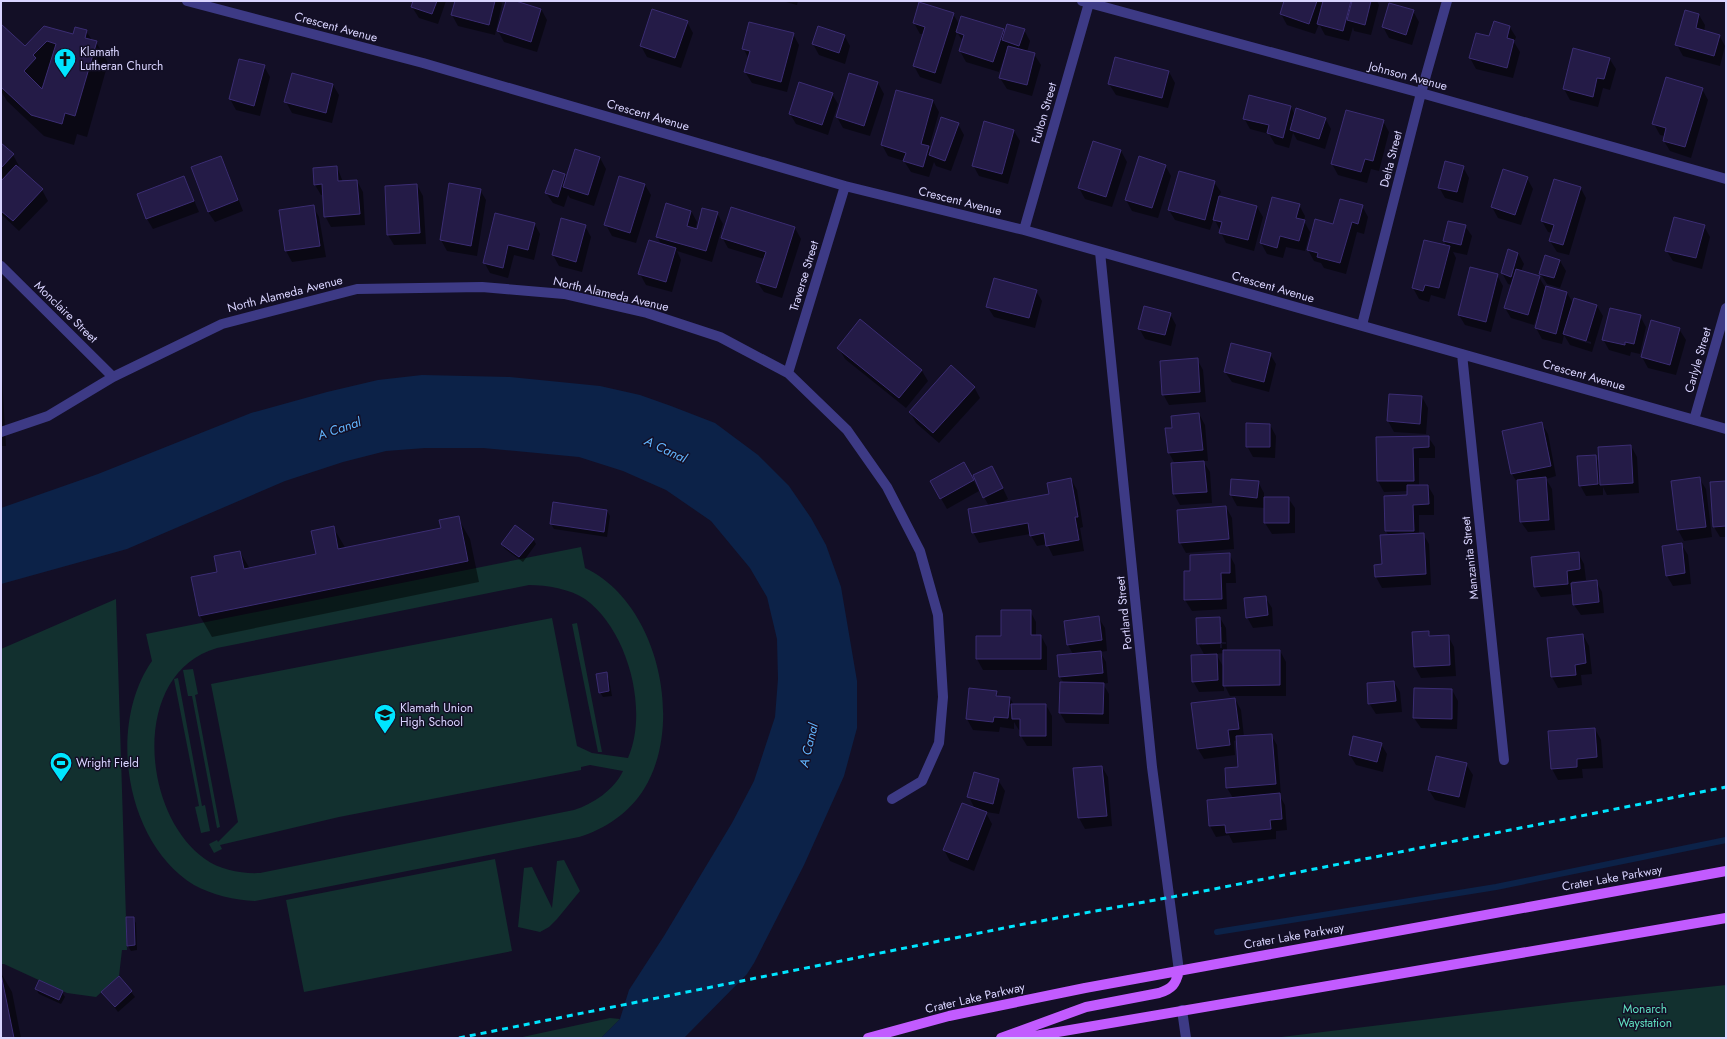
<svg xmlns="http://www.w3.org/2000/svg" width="1727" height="1039" font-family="Jost,sans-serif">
  <rect width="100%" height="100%" fill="#130f26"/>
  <path fill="#12302f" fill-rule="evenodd" d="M581,547L585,568C658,602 685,723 644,789C629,813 605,829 579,837L255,901C235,900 212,895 194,885C125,843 107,725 152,661L146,634ZM529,585C547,585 570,589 585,599C628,630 649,710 628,758L592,753L577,746L552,618L211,684L238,822L218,842L217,840L209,844L214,853L222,849L220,845L339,817L581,770V767L590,765L623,771C614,790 593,804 574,810L260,873C242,874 220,870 205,859C141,814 130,673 217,648Z
    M116,599L127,950H122L119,976L96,997L67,993L4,964H1V649Z
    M577,623L602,752H598L572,624Z
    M193,669L198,694L195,695L220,827L217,828L192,696H188L183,670Z
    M178,678L202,806L205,805L210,831L201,833L195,807L199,806L174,679Z
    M495,859L512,951L304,992L286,900Z
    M564,860L580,891L557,919L549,927L540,932L518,927L524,868L532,867L552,908L557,861Z
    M1726,985V1038H1273L1571,1002Z
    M610,1018L620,1019L601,1038H518Z"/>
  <path fill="#0c2248" d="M422,375L510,377L600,386L640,395L671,406L715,423L758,455L789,486L811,518L826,545L841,587L857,681V728L844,776L804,865L754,963L747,974L684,1038H601L620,1019L629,990L664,936L732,823L754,781L775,717L778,679L777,639L767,597L750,568L711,521L666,490L623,471L579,457L483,448H425L386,451L343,462L285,481L127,549L1,584V508L98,474L251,413L327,392L378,380Z"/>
  <path fill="#0007" fill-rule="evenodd" d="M414,1H446L438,24L419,18L412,7Z
    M456,1H501L502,4L495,35L458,26L452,15Z
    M507,1L541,9L547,20L537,52L504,42L498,31Z
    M782,1H798L797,5Z
    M1285,1H1377L1379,5L1371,35L1354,31L1353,27L1349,41L1325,35L1319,24L1315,34L1287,25L1281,14Z
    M1390,4L1413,11L1419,22L1412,45L1389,38L1383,27Z
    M953,14L959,24L1003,30L1005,34L1024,30L1030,41L1027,52L1034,54L1041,65L1032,96L1007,89L1000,78L1006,58H1004L999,72L966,62L960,51L963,42L957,32L941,84L920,77L914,66L923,34H920L914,23Z
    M1699,15L1705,25L1704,31L1719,35L1725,46L1720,66L1683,56L1677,45Z
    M687,22L693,33L681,68L647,57L641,46Z
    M1,25L25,48L44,27L73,36L86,31L92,40L96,42L108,63L87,137L77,134L74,145L44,136L7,101L1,91ZM45,83L43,91L40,88Z
    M1509,26L1516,37L1514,42L1520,52L1513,78L1476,69L1470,58L1490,37Z
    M793,34L799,45L787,92L752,83L745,72L749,59L743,48Z
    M844,35L850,46L845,64L819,55L813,44Z
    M1116,58L1169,72L1175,83L1168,108L1116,95L1109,84Z
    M1609,58L1616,69L1610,90L1603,88L1598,107L1570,100L1564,89Z
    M264,66L270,77L260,116L236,110L230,99Z
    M850,75L878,83L884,94L870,136L843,128L837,117Z
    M333,85L339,95L332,123L292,113L286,102Z
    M1702,89L1708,100L1691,158L1670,151L1664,141L1665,136L1660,135L1654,124Z
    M832,94L838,104L828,135L796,124L790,114Z
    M933,101L939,112L929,148L931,151L958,124L964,135L951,171L936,166L934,162L929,177L911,172L904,161L888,156L882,145Z
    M1291,107L1295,115L1325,118L1331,129L1325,149L1297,140L1293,133L1289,148L1275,144L1269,134L1250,129L1244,118Z
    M1383,121L1389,132L1379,171L1371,169L1367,183L1338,175L1332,164Z
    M1014,131L1020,141L1008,184L979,176L973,165Z
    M1,144L13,155L19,166L17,167L42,190L48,201L19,231L1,214Z
    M575,150L600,158L606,169L594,206L570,198L568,195L564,207L553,203L546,193L565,175L567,178Z
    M1121,151L1127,162L1112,207L1085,199L1079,188Z
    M220,157L226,168L243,211L215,222L208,212Z
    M1165,165L1171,176L1158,218L1132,211L1126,200Z
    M337,167L343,182L357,181L363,192L365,225L331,227L325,216L324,195H321L315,185Z
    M1463,167L1469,178L1463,203L1445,198L1439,187Z
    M184,177L199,212L153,229L147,219Z
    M1527,178L1533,189L1521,225L1498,218L1492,207Z
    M1214,182L1221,192L1219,197L1257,207L1263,217L1254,251L1226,243L1214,218L1210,230L1175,220L1169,210Z
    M417,185L423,196L426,244L394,245L388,235Z
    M450,185L480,190L486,200L477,256L447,251L441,240Z
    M645,185L651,195L636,243L612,236L606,225Z
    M1580,187L1586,198L1569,255L1557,252L1550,241L1553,233L1548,232L1542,221Z
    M1299,205L1305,216L1304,221L1310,232L1305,251L1286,247L1283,258L1267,254L1261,243Z
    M313,206L319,217L326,257L292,262L286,251L280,211Z
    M1362,206L1368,217L1364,234L1357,232L1346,274L1324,268L1321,263L1314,261L1308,250L1334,225Z
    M731,208L795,228L801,239L782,298L764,292L757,282L764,259L728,248L722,237Z
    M691,211L697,222L695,229L697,230L717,213L723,224L712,262L677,251L681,260L672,292L646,285L640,274L662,245L657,237Z
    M534,223L540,234L534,260L514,255L508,278L490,273L484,262Z
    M585,226L591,237L582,272L559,266L553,255Z
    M1465,226L1472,236L1467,255L1453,252L1456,258L1445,299L1431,295L1429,302L1419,299L1413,288L1425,241L1447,247L1444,241Z
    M1704,226L1710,237L1702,269L1673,261L1666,250Z
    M1518,253L1524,264L1521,271L1539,277L1546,289L1567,293L1573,303L1597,306L1603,316L1592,352L1570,345L1564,335L1562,344L1542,339L1536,328L1540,313L1538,312L1534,325L1511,318L1505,308L1512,285L1508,284L1502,273ZM1571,336L1591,342V344L1571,338Z
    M1560,261L1566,271L1560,288L1547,284L1540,273Z
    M1497,275L1503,286L1491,332L1465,325L1459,315Z
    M1036,291L1042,301L1035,328L994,317L987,306Z
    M1170,314L1176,325L1171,346L1145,339L1139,328Z
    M1640,316L1646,327L1640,354L1631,352L1630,356L1609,350L1603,339Z
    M1679,329L1686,340L1676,375L1648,368L1642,357Z
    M839,348L922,371L928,381L906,408L845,359Z
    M1270,354L1276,364L1269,392L1232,382L1225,372Z
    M1197,359L1203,370L1206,402L1169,405L1163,394Z
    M1,360L6,446H1Z
    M974,387L980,398L939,443L916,423L910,412Z
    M1422,397L1428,408L1426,434L1394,432L1388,421Z
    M1199,414L1205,425L1208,461H1203L1210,472L1212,503L1180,505L1174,494L1172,464H1175L1169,453L1166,429H1173Z
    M1542,424L1548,434L1556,476L1546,479L1552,489L1555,530L1528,532L1521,522L1518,484L1512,474Z
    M1270,425L1276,436L1275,458L1253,457L1247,446Z
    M1428,437L1435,447V458H1419V486H1428L1434,496V515H1419V534H1423L1429,544L1431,585L1382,588L1376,577L1375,565H1383L1389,536L1386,531L1385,497L1408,496V491L1384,492L1378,481L1377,438Z
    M1631,446L1637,457L1639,493L1607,495L1603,487V495L1586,496L1580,485L1595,456L1600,464Z
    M964,463L979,491L947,509L931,481Z
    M998,478L1008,499L998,504L1050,495L1071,479L1077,490L1083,527L1080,528L1084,551L1053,556L1047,544L1037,546L1030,534L979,543L973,532L989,506L984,497Z
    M1699,478L1706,489L1712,537L1684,541L1678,530L1673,482Z
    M1232,480L1258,482L1264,493V498H1288L1295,508V533L1272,534L1265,523V508L1237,506L1231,495Z
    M1726,482V537H1720L1714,527Z
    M554,503L607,511L610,516L607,537L554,529L551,524Z
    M1226,507L1232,518L1234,549L1186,553L1180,542Z
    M458,518L470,539L479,582L212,637L200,616L219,573L240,552L250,569L317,555L333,527L346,549L442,529Z
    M533,539L536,544L523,562L505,549L502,544Z
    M1681,544L1688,555L1691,584L1673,586L1667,576Z
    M1578,553L1584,564L1586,580L1572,581V584L1596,581L1602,592L1604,613L1581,615L1574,605L1573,594L1541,597L1535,587Z
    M1229,554L1235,565L1236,583H1226L1227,609L1192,611L1185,600L1191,572Z
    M1265,597L1272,608L1273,626L1253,628L1247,617Z
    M1030,611L1036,622V636H1041L1047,647V670H983L977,659V637H1002Z
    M1098,617L1105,628L1107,651L1100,652L1106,662L1108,683L1103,684L1109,694V724L1066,723L1060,713L1064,683L1060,677L1073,654L1068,645Z
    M1220,618L1226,628L1227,651H1280L1286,662V696H1230L1224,684V691L1199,692L1193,681L1205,656L1198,643ZM1220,627H1222V642H1226V644H1222V648H1220V644L1202,645V643ZM1224,653V668L1216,654Z
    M1428,632L1431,637L1448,636L1454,647L1456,676L1421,678L1415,667L1413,633Z
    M1583,635L1589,646L1592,674L1581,675L1582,685L1558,688L1552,677L1548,639Z
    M606,674L609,679L612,696L603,697L600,692Z
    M1394,682L1400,692L1402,712L1376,714L1369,703Z
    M1452,690L1458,701L1457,729L1421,728L1414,718Z
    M996,692L999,697L1010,698L1014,705H1046L1052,716V746H1027L1021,736V730H1019L1014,722V729L1000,727L999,732L973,730L967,719Z
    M1235,699L1241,710L1244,737L1271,735L1277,745L1281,795H1279L1285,805L1287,830L1276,831V839L1233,843L1229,835L1216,837L1210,826L1233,798L1227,788L1239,768L1237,740L1234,741L1235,755L1204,759L1198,749Z
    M1595,729L1601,740L1603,768L1582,769L1583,778L1558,780L1552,769L1549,732Z
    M1381,744L1387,754L1383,772L1356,765L1350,755Z
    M1466,764L1473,775L1465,808L1435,800L1429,790Z
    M1102,767L1108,777L1112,826L1085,829L1079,818Z
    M998,780L1005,791L999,814L980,811L986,813L992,824L974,871L950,861L944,850L975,809L969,797Z
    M133,918L136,923L137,950L131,951L128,946Z
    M1,973L12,992L21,1038H1Z
    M119,977L135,997L118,1012L103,992Z
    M36,989L62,992L65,997L61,1004L39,994Z"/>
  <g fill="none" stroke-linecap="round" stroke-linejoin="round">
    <path stroke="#0c2248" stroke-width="6" d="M1217,932L1496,887L1726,840"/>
  </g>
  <path fill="#241b47" stroke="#3b2d73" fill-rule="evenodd" d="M413,1H437L432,14L411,7Z
    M455,1H495L489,25L451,15Z
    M506,1H516L541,9L531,42L497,31Z
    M1284,1H1317L1309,24L1280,14Z
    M1323,1H1351L1343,31L1317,24Z
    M1352,1H1371L1365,25L1347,20Z
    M919,2L954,13L935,73L913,66L925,27L913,23Z
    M1389,3L1414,10L1406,35L1382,27Z
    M652,9L688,21L675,58L640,46Z
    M1685,10L1699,14L1696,28L1720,35L1714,56L1675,45Z
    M961,16L1004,29L993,62L959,51L964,35L956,32Z
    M1494,21L1510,26L1507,38L1514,40L1507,68L1469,58L1476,33L1489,36Z
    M749,22L794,33L781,82L744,72L750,51L742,49Z
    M1,24L25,46L44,26L73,34L75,27L87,30L85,38L97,41L75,116L65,113L62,124L31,115L1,87ZM47,41L56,44L42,89L24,71L36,58L33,55Z
    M1007,24L1025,29L1019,46L1002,40Z
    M818,26L845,35L839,53L812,44Z
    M1008,46L1035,53L1027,85L999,78Z
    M1573,48L1610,58L1604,79L1597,78L1593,97L1563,89Z
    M1115,57L1169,71L1162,98L1108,84Z
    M239,59L265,65L254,106L229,99Z
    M292,73L333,84L326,113L284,102Z
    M849,73L878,82L864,126L836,117Z
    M1666,77L1703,88L1685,147L1663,141L1666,128L1652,124Z
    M799,82L833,93L822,125L789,114Z
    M896,90L933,100L921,144L929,146L923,167L903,161L906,153L881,145Z
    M1249,95L1291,106L1283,138L1267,133L1269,125L1243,119Z
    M1296,108L1326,118L1319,139L1290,130Z
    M1346,110L1384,120L1373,161L1365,159L1361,172L1331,164Z
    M941,117L959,123L945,161L929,155Z
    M984,121L1014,130L1002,174L972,166Z
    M1093,141L1121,150L1106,197L1078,188Z
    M1,143L14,154L1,168Z
    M575,149L600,157L588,195L563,187Z
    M221,156L238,200L208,212L191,167Z
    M1139,156L1166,165L1152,208L1125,200Z
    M1445,161L1464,166L1457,192L1438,188Z
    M16,165L43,189L13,221L1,211V181Z
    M337,166L338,181L357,180L360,214L324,217L322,184L314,185L313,168Z
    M1503,169L1528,177L1515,215L1491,207Z
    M553,170L565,174L558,197L545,193Z
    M1179,171L1215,181L1205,220L1168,210Z
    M184,176L194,201L146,219L137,194Z
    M619,176L645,184L630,233L604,225Z
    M1554,179L1581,187L1563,245L1549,241L1554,225L1541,221Z
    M449,183L481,189L471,246L440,240Z
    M417,184L420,233L387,235L385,186Z
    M1219,196L1257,206L1248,240L1219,233L1222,222L1213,220Z
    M1272,197L1300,204L1296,218L1305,220L1299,241L1280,236L1277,248L1260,243Z
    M1340,199L1363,205L1358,224L1352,222L1340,263L1317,257L1318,253L1307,250L1315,219L1333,224Z
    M666,203L691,211L687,226L697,229L702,208L718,212L706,251L656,237Z
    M314,205L320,246L285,251L279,210Z
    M731,207L795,227L776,288L756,282L766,252L721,238Z
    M495,213L535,223L528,250L508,245L503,268L483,263Z
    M1674,217L1705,225L1696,258L1665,251Z
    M561,218L586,225L576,262L552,255Z
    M1448,221L1466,225L1461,245L1443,241Z
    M649,240L676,248L666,282L638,274Z
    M1424,240L1450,246L1439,288L1425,285L1423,291L1412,288Z
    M1508,249L1518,253L1511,277L1501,273Z
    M1545,255L1560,260L1554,278L1539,274Z
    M1470,267L1498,274L1486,322L1458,315Z
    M1516,269L1540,276L1528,315L1504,308Z
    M994,278L1037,290L1029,318L986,307Z
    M1546,286L1567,292L1556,334L1535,328Z
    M1574,298L1597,305L1586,341L1563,334Z
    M1144,306L1171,313L1165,335L1138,329Z
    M1610,308L1641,315L1634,344L1625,342V345L1602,340Z
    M860,319L922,370L899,398L837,348Z
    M1651,320L1680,328L1670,365L1641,357Z
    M1231,343L1271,353L1264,382L1224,372Z
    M1198,358L1200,392L1162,395L1160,361Z
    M951,365L975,387L933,433L909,412Z
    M1389,394L1422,396L1420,424L1387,421Z
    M1199,413L1203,450L1168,453L1165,428H1172L1171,416Z
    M1542,422L1551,466L1511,474L1502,431Z
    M1246,423L1270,424V447H1246Z
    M1429,436V447L1413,448L1414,481H1377L1376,437Z
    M1631,445L1633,483L1600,485L1598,447Z
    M1596,455L1598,484L1579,486L1577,456Z
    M1204,461L1207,492L1173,494L1171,463Z
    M964,462L974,480L940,499L930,481Z
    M992,466L1003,488L983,498L973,475Z
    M1546,477L1549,520L1520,522L1517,480Z
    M1700,477L1706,527L1677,530L1671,481Z
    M1071,478L1078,517H1075L1079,540L1046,546L1044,533L1030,536L1028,523L972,533L968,509L1049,494L1047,483Z
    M1231,479L1259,481L1257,498L1230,495Z
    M1726,481V526L1713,527L1710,482Z
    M1407,485H1428L1429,504L1413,505L1414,531H1385L1384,496L1407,495Z
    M1264,497H1289V523H1264Z
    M553,502L607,510L604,532L550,524Z
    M1226,506L1229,539L1179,543L1177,510Z
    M459,516L468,561L199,616L191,577L217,572L214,556L240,551L244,569L316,554L311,531L334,526L338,549L441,528L439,520Z
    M515,525L534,539L519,557L501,544Z
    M1424,533L1426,574L1375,577L1374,565L1382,564L1380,535Z
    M1682,543L1685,573L1666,576L1662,546Z
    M1579,552L1580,569L1567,571L1568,584L1534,587L1531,557Z
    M1230,553V573H1221L1222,599L1184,600V571H1190V555Z
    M1597,580L1599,602L1573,605L1571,583Z
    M1266,596L1268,615L1246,618L1244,598Z
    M1001,610H1031V635H1041V659H976V636H1001Z
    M1099,616L1102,640L1067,645L1064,621Z
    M1220,617L1221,643L1197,644L1196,618Z
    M1429,631V636L1449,635L1450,665L1414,667L1412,632Z
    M1583,634L1586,663L1575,665L1576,675L1551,677L1547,638Z
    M1223,650H1280V685L1223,686Z
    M1101,651L1103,673L1059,677L1057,655Z
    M1217,654L1218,680L1192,682L1191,655Z
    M607,672L609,691L599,693L596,674Z
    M1394,681L1396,701L1368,704L1367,683Z
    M1060,682L1104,683L1103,714L1059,713Z
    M969,688L997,691L996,696L1010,697L1008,718L994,717L993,722L966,719Z
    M1414,688L1452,689V719L1413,718Z
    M1235,698L1239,729L1228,730L1230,745L1197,749L1191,703Z
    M1011,704H1046V736H1020V719H1012Z
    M1595,728L1597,757L1577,759V767L1551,769L1548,731Z
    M1272,734L1276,784L1226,788L1225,768L1238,767L1236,736Z
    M1353,736L1382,743L1377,762L1349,755Z
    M1436,756L1467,763L1459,797L1428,790Z
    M1102,766L1107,816L1078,818L1073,768Z
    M974,772L999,779L993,804L967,797Z
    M1280,793L1282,819L1270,820L1271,829L1226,833L1225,825L1209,826L1207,800Z
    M962,803L987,812L968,860L943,850Z
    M126,917H134L135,945L127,946Z
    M1,974L14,1038H1Z
    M119,976L132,991L115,1007L101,992Z
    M39,980L63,991L59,1000L35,989Z"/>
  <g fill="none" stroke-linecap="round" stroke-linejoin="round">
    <path stroke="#3d3a85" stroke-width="10" d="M187,1L423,63L845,186L1024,230L1726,429
      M1082,1L1421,93L1726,179
      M1024,230L1089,3
      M1100,252L1152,767L1179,971
      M1,266L113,377
      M1362,325L1421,93L1447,1
      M1462,354L1504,760
      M788,373L845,186
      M1694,420L1726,308
      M1,432L48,416L113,377L222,324L357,289L482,287L564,294L647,313L720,337L788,373L847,430L887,487L920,551L938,615L943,697L939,743L922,781L892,799
      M1182,1010L1186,1038"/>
    <path stroke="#c25bff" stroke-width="10" d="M868,1038L949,1016L1085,988L1726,871
      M1001,1038L1086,1007L1159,993C1172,989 1176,984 1179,971
      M1023,1038L1726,918"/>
    <path stroke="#00e5ff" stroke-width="3" stroke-dasharray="6 5" stroke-linecap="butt" d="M459,1038L1019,925L1199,892L1726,787"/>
  </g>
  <defs>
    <g id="church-pin" transform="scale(1.15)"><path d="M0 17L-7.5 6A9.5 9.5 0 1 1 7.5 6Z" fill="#00e5ff" stroke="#130f26"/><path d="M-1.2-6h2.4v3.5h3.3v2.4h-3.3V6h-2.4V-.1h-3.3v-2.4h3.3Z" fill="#111"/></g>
    <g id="school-pin" transform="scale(1.15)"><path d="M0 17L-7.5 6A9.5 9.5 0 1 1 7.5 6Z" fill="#00e5ff" stroke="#130f26"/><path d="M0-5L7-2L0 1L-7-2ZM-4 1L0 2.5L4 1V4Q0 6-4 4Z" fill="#111"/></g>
    <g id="stadium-pin" transform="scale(1.15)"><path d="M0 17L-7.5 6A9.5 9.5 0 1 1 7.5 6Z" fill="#00e5ff" stroke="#130f26"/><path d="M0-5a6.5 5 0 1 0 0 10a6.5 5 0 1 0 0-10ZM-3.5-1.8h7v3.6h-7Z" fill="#111"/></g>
  </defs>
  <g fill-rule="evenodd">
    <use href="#church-pin" x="65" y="59"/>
    <use href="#school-pin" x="385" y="715"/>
    <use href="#stadium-pin" x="61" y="763"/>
  </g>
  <g text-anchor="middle" stroke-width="3" stroke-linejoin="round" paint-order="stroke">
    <g font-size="12" fill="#d9d4ff" stroke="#130f26">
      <text transform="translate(336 27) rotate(15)" y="4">Crescent Avenue</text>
      <text transform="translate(1408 76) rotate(15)" y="4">Johnson Avenue</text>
      <text transform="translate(1044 113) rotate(-74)" y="4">Fulton Street</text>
      <text transform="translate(648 115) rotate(16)" y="4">Crescent Avenue</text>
      <text transform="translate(1391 159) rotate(-76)" y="4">Delta Street</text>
      <text transform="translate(960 201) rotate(14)" y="4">Crescent Avenue</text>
      <text transform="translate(804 276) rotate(-73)" y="4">Traverse Street</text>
      <text transform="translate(1273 287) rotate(16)" y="4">Crescent Avenue</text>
      <text transform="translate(285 294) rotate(-14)" y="4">North Alameda Avenue</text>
      <text transform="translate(611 294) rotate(13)" y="4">North Alameda Avenue</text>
      <text transform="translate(66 312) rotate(44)" y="4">Monclaire Street</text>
      <text transform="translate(1698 360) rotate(-74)" y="4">Carlyle Street</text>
      <text transform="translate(1584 375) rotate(16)" y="4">Crescent Avenue</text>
      <text transform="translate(1470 558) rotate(-96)" y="4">Manzanita Street</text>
      <text transform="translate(1124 613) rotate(-96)" y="4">Portland Street</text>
      <text transform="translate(1612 878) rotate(-10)" y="4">Crater Lake Parkway</text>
      <text transform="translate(1294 936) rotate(-10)" y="4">Crater Lake Parkway</text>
      <text transform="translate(975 998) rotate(-13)" y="4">Crater Lake Parkway</text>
    </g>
    <g font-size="12" fill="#d9d4ff" stroke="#130f26" text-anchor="start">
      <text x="80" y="56">Klamath<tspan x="80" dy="14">Lutheran Church</tspan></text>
      <text x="400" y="712">Klamath Union<tspan x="400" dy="14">High School</tspan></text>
      <text x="76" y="767">Wright Field</text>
    </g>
    <g font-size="12" fill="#5fe0c0" stroke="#130f26">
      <text x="1645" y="1013">Monarch<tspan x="1645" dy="14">Waystation</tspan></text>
    </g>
    <g font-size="13" font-style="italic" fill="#62b6ff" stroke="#130f26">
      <text transform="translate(339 428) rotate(-19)" y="5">A Canal</text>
      <text transform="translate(666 449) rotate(25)" y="5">A Canal</text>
      <text transform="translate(808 745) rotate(-77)" y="5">A Canal</text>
    </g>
  </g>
  <rect width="1727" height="1039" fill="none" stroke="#d9d4ff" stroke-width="4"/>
</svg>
